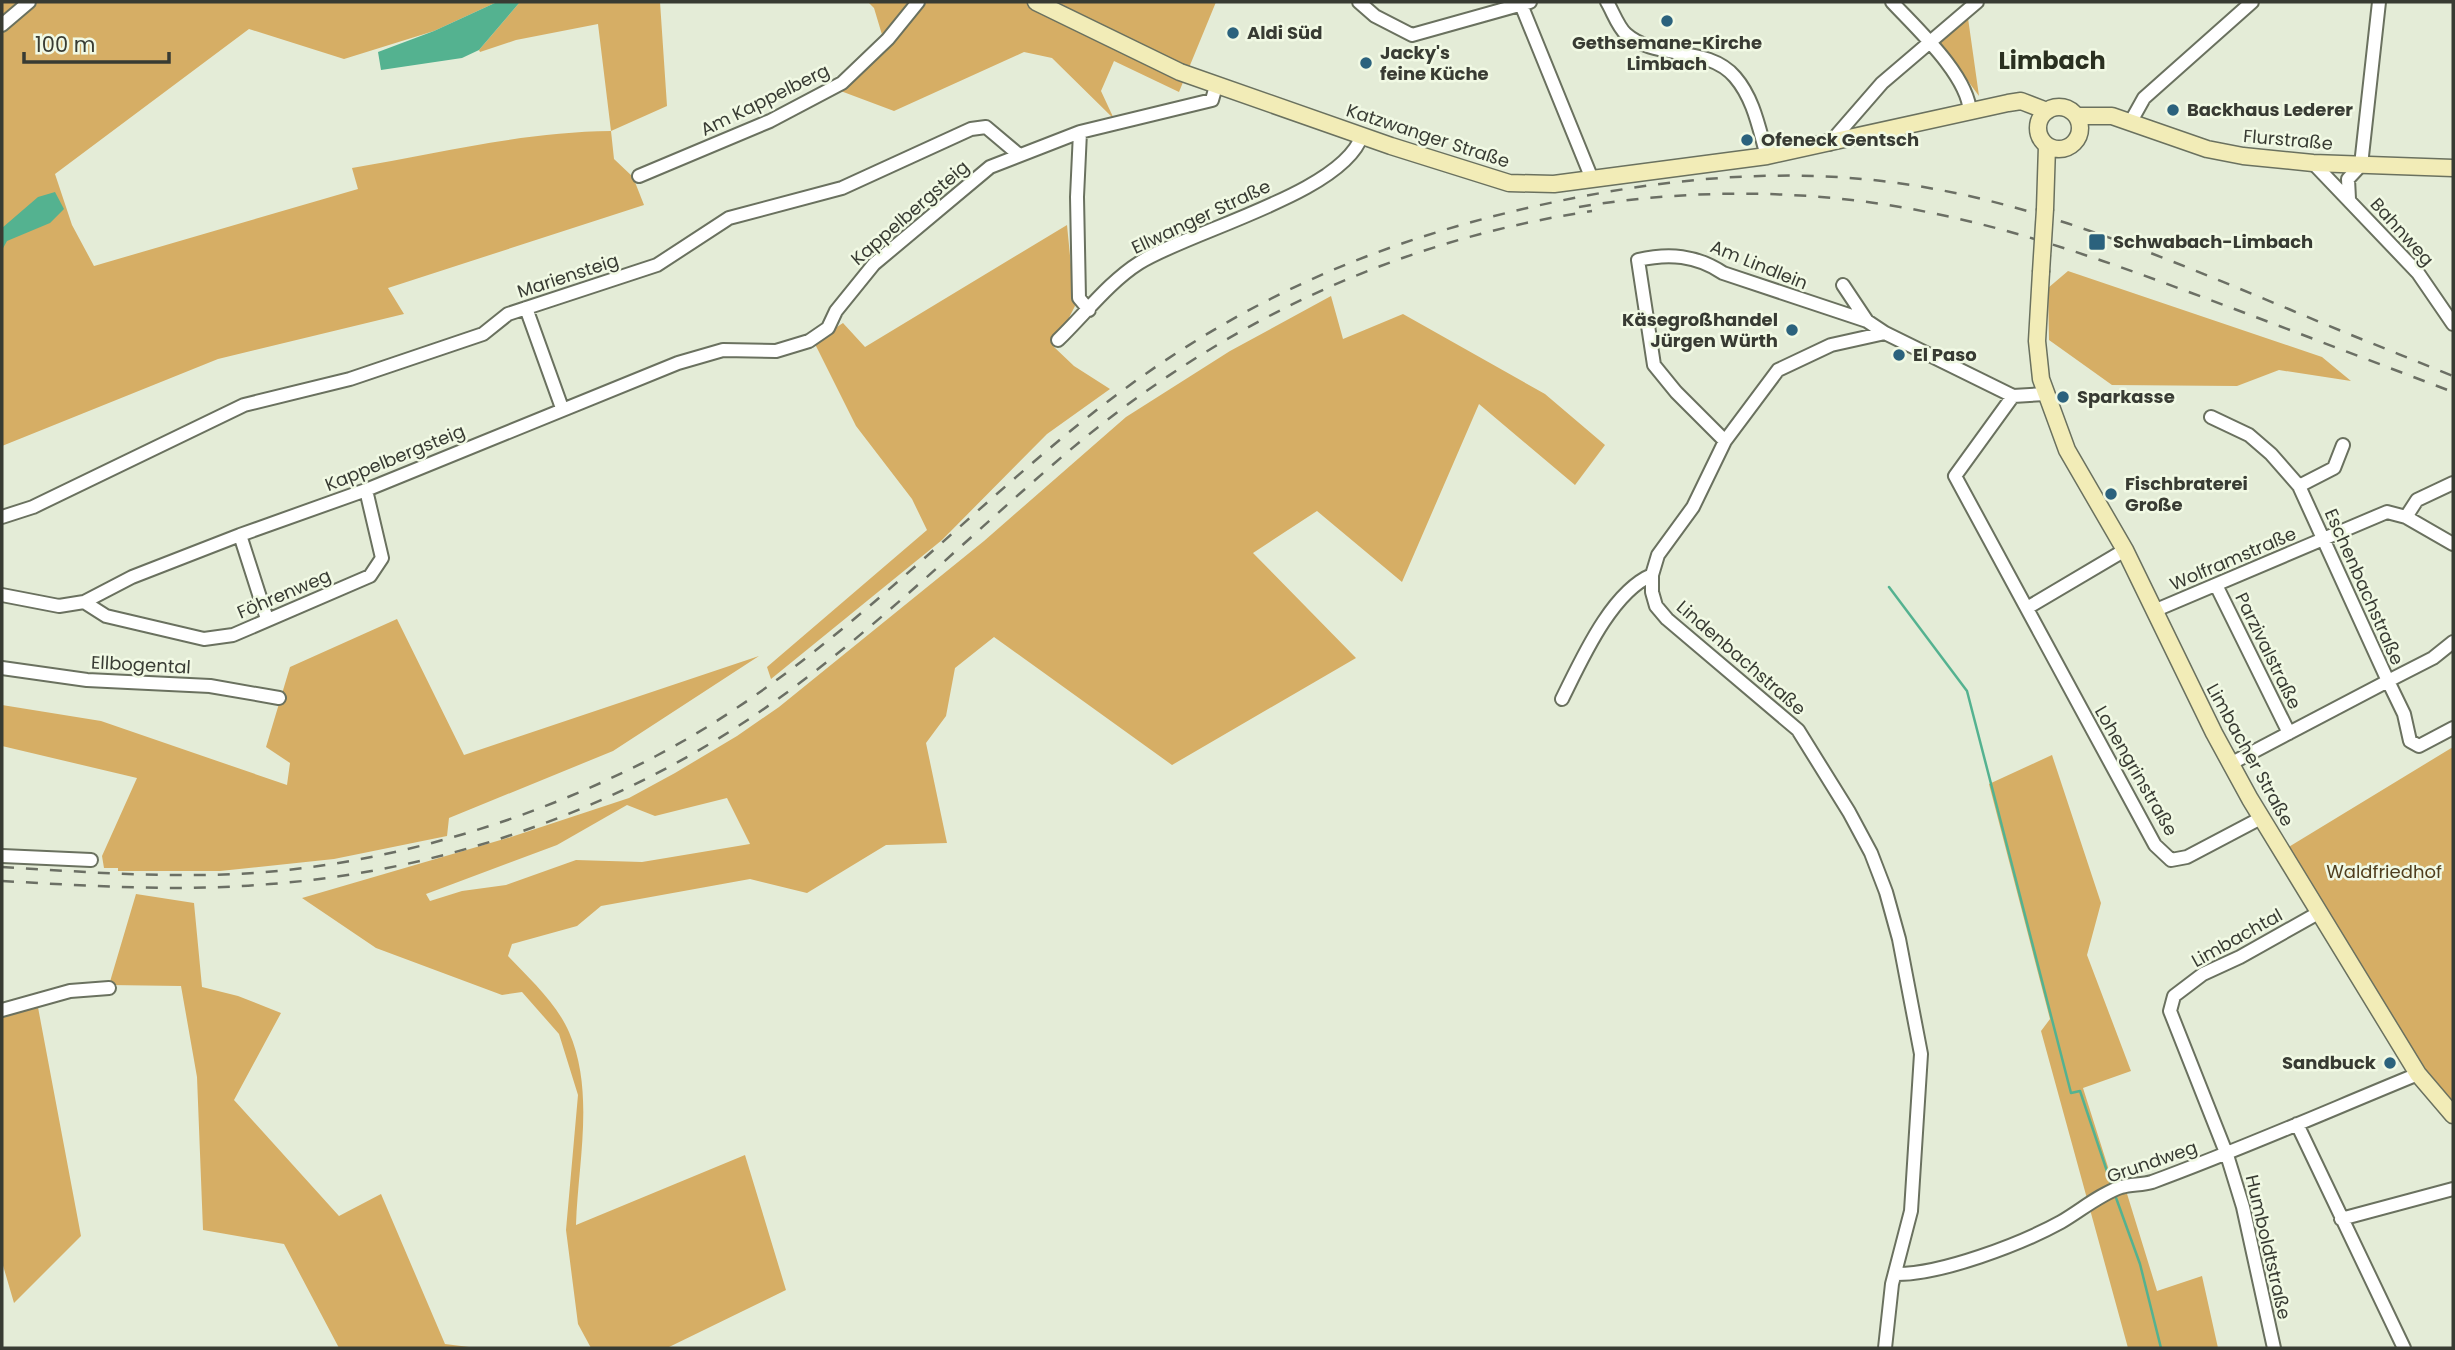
<svg xmlns="http://www.w3.org/2000/svg" width="2455" height="1350" font-family="Poppins,sans-serif">
  <rect width="100%" height="100%" fill="#e4ecd7"/>
  <path fill="#d6ae65" fill-rule="evenodd" d="M2,2H497L434,31L344,59L249,29L55,174L72,225L94,266L358,189L352,168C438,153 523,132 611,131L598,24L516,40L480,52L479,50L520,2H660L667,106L611,131L614,159L633,177L644,205L388,288L404,314L218,359L2,446Z
    M868,2H1216L1179,92L1114,61L1101,91L1114,119L1052,58L1024,52L894,111L838,90L886,48L874,8Z
    M1968,18L1979,96L1940,43Z
    M1067,225L1075,306L1054,347L1074,366L1110,389L1047,434L942,540L771,679L767,667L927,530L912,499L856,426L814,342L843,323L865,347Z
    M2068,271L2322,357L2351,381L2279,370L2237,386L2112,385L2049,340L2048,288Z
    M1331,296L1343,339L1403,314L1545,394L1605,445L1575,485L1479,404L1402,582L1317,511L1253,553L1356,658L1172,765L994,637L955,668L946,716L926,743L947,843L886,845L807,893L750,879L601,906L577,926L512,944L508,956C529,978 557,1004 569,1032C595,1092 578,1162 576,1225L745,1155L786,1290L667,1348H591L578,1324L566,1230L578,1095L559,1034L522,992L502,995L376,948L302,898L511,837L629,798L675,773L737,736L779,707L984,541L1126,417L1230,351ZM727,798L750,844L642,862L576,860L506,885L462,891L430,901L426,894L557,845L627,805L655,816Z
    M397,619L464,755L759,656L613,751L449,818L447,836L334,859L220,871H118V868H104L102,856L137,778L2,746V705L101,721L287,785L290,763L266,747L290,667Z
    M2453,747V1103L2422,1070L2287,848Z
    M2052,755L2101,903L2087,955L2131,1071L2083,1088L2114,1186L2124,1184L2157,1291L2202,1276L2218,1348H2128L2041,1031L2050,1019L1989,784Z
    M136,894L194,903L202,987L238,996L281,1013L234,1100L339,1216L381,1194L445,1344L477,1348H339L284,1244L203,1230L197,1077L181,986L109,985Z
    M37,1002L81,1236L14,1303L2,1262V1014Z"/>
  <path fill="#54b290" d="M497,2H520L479,50L462,58L381,70L378,52L434,31Z
    M55,192L64,209L50,223L7,241L2,250V228L38,197Z"/>
  <g fill="none" stroke-linecap="round" stroke-linejoin="round">
    <path stroke="#54b290" stroke-width="2.5" d="M1889,587L1967,691L2071,1093L2080,1091L2112,1186
      M2115,1195L2140,1264L2161,1348"/>
    <g stroke="#6a715f" stroke-width="16">
      <path id="street" d="M1359,2L1375,16L1412,35L1530,2
        M1520,2L1592,179
        M1607,2C1613,12 1618,27 1626,34C1655,60 1708,45 1735,77C1754,99 1759,129 1767,156
        M1892,2C1916,28 1968,75 1970,112
        M2,25L29,2
        M2130,123L2144,98L2252,2
        M1080,132L1077,197L1079,298L1089,310
        M1829,144L1882,83L1977,2
        M2313,163L2418,273L2453,324
        M639,176L770,121L842,83L888,39L918,2
        M2349,199L2348,179L2361,165L2379,2
        M1843,285L1867,321L1885,333L2013,396L2045,394
        M526,308L562,408
        M1885,333L1831,345L1778,370L1725,441L1693,507L1658,555L1652,575V592L1656,606L1667,619L1798,730L1849,812L1871,853L1886,892L1899,939L1921,1054L1911,1211L1892,1284L1885,1348
        M1058,340C1084,315 1109,282 1139,263C1189,231 1344,193 1362,135
        M2013,396L1955,476L2155,845L2171,860L2187,857L2261,818
        M2211,417L2249,435L2271,454L2299,486L2388,681L2230,764
        M1725,441L1676,392L1654,365L1638,260C1669,253 1696,255 1723,273L1867,321
        M2299,486L2334,468L2343,445
        M2,517L33,507L244,405L350,379L483,334L508,314L657,265L729,218L842,188L971,129L986,127L1018,154
        M2406,517L2417,500L2453,483
        M240,535L267,619
        M2216,585L2289,733
        M2,595L59,606L84,602L132,577L240,535L366,490L678,363L723,350L776,351L809,341L828,328L836,311L874,264L990,167L1080,132L1212,100L1216,86
        M84,602L106,616L204,639L233,635L370,576L382,558L366,490
        M2027,608L2125,550
        M2156,610L2387,512L2406,517L2453,544
        M2453,642L2433,658L2388,681L2404,714L2410,741L2419,746L2453,728
        M2,668L87,680L210,686L279,698
        M1562,699C1581,661 1611,592 1652,575
        M2,856L91,860
        M2,1010L70,991L109,988
        M2297,1124L2404,1348
        M2341,1219L2453,1189
        M1895,1274C1940,1275 2021,1244 2061,1222C2080,1211 2100,1194 2121,1187C2131,1184 2142,1185 2152,1182C2242,1149 2330,1110 2418,1074
        M2274,1348L2243,1207L2227,1155L2170,1011L2174,996L2203,974L2240,957L2320,912"/>
    </g>
    <g stroke="#6a715f" stroke-width="19">
      <path id="secondary" d="M1036,2L1180,72L1391,146L1509,183L1554,184L1767,156L2008,103L2021,101L2047,111
        M2038 128a21 21 0 1 1 42 0a21 21 0 1 1-42 0Z
        M2077,116H2112L2207,149L2243,156L2313,163L2453,168
        M2045,209L2047,146
        M2041,272L2037,341L2041,379L2067,450L2125,550L2214,733L2250,799L2418,1074L2453,1115"/>
    </g>
    <use href="#street" stroke="#fff" stroke-width="12"/>
    <use href="#secondary" stroke="#f2ecb7" stroke-width="16"/>
    <path stroke="#6b6f64" stroke-width="2.5" stroke-dasharray="12 12" stroke-linecap="butt" d="M1579,207C1693,188 1814,189 1927,212C2023,231 2114,264 2205,298C2288,329 2371,361 2453,392
      M2,867C69,871 136,876 204,875C359,873 518,828 656,756C813,674 932,545 1068,433C1223,305 1377,237 1574,198C1676,178 1779,169 1882,181C2027,198 2158,255 2291,310C2345,333 2399,354 2453,376
      M2,881C91,886 181,892 270,884C418,873 565,827 694,753C835,673 947,554 1070,450C1221,323 1397,240 1592,211"/>
    <g stroke="#6a715f" stroke-width="19" stroke-linecap="butt">
      <path id="secondary-bridge" d="M2041,272L2045,209"/>
    </g>
    <use href="#secondary-bridge" stroke="#f2ecb7" stroke-width="16"/>
  </g>
  <g fill="#2b627d" stroke="#f1f9e4" stroke-width="2.5">
    <circle cx="1667" cy="21" r="7"/>
    <circle cx="1233" cy="33" r="7"/>
    <circle cx="1366" cy="63" r="7"/>
    <circle cx="2173" cy="110" r="7"/>
    <circle cx="1747" cy="140" r="7"/>
    <rect x="2088" y="233" width="18" height="18" rx="3.5"/>
    <circle cx="1792" cy="330" r="7"/>
    <circle cx="1899" cy="355" r="7"/>
    <circle cx="2063" cy="397" r="7"/>
    <circle cx="2111" cy="494" r="7"/>
    <circle cx="2390" cy="1063" r="7"/>
  </g>
  <g text-anchor="middle" stroke-width="5" stroke-linejoin="round" paint-order="stroke">
    <g font-size="18" font-weight="bold" fill="#383b33" stroke="#f1f9e4" text-anchor="start">
      <text x="1247" y="39">Aldi Süd</text>
      <text x="1667" y="49" text-anchor="middle">Gethsemane-Kirche<tspan x="1667" dy="21">Limbach</tspan></text>
      <text x="1380" y="59">Jacky's<tspan x="1380" dy="21">feine Küche</tspan></text>
      <text x="2187" y="116">Backhaus Lederer</text>
      <text x="1761" y="146">Ofeneck Gentsch</text>
      <text x="2113" y="248">Schwabach-Limbach</text>
      <text x="1778" y="326" text-anchor="end">Käsegroßhandel<tspan x="1778" dy="21">Jürgen Würth</tspan></text>
      <text x="1913" y="361">El Paso</text>
      <text x="2077" y="403">Sparkasse</text>
      <text x="2125" y="490">Fischbraterei<tspan x="2125" dy="21">Große</tspan></text>
      <text x="2376" y="1069" text-anchor="end">Sandbuck</text>
    </g>
    <g font-size="18" fill="#383b33" stroke="#f1f9e4">
      <text transform="translate(765 100) rotate(-26)" y="6">Am Kappelberg</text>
      <text transform="translate(1428 136) rotate(18)" y="6">Katzwanger Straße</text>
      <text transform="translate(2288 140) rotate(5)" y="6">Flurstraße</text>
      <text transform="translate(910 213) rotate(-41)" y="6">Kappelbergsteig</text>
      <text transform="translate(1201 217) rotate(-25)" y="6">Ellwanger Straße</text>
      <text transform="translate(2402 232) rotate(48)" y="6">Bahnweg</text>
      <text transform="translate(1759 265) rotate(22)" y="6">Am Lindlein</text>
      <text transform="translate(568 276) rotate(-18)" y="6">Mariensteig</text>
      <text transform="translate(395 458) rotate(-22)" y="6">Kappelbergsteig</text>
      <text transform="translate(2233 559) rotate(-23)" y="6">Wolframstraße</text>
      <text transform="translate(2364 587) rotate(66)" y="6">Eschenbachstraße</text>
      <text transform="translate(284 594) rotate(-23)" y="6">Föhrenweg</text>
      <text transform="translate(2268 651) rotate(64)" y="6">Parzivalstraße</text>
      <text transform="translate(1741 658) rotate(41)" y="6">Lindenbachstraße</text>
      <text transform="translate(141 665) rotate(3)" y="6">Ellbogental</text>
      <text transform="translate(2250 755) rotate(61)" y="6">Limbacher Straße</text>
      <text transform="translate(2136 771) rotate(60)" y="6">Lohengrinstraße</text>
      <text transform="translate(2237 938) rotate(-29)" y="6">Limbachtal</text>
      <text transform="translate(2152 1162) rotate(-19)" y="6">Grundweg</text>
      <text transform="translate(2268 1247) rotate(77)" y="6">Humboldtstraße</text>
    </g>
    <g font-size="18" fill="#4f3e1e" stroke="#f1f9e4">
      <text x="2384" y="878">Waldfriedhof</text>
    </g>
    <g font-size="24" font-weight="bold" fill="#2a3020" stroke="#f1f9e4">
      <text x="2052" y="69">Limbach</text>
    </g>
  </g>
  <rect width="2455" height="1350" fill="none" stroke="#383b33" stroke-width="7"/>
  <path d="M24 52v10h145v-10" fill="none" stroke="#383b33" stroke-width="3.5"/>
  <text x="35" y="52" font-size="21" fill="#383b33" stroke="#f1f9e4" stroke-width="5" paint-order="stroke">100 m</text>
</svg>
